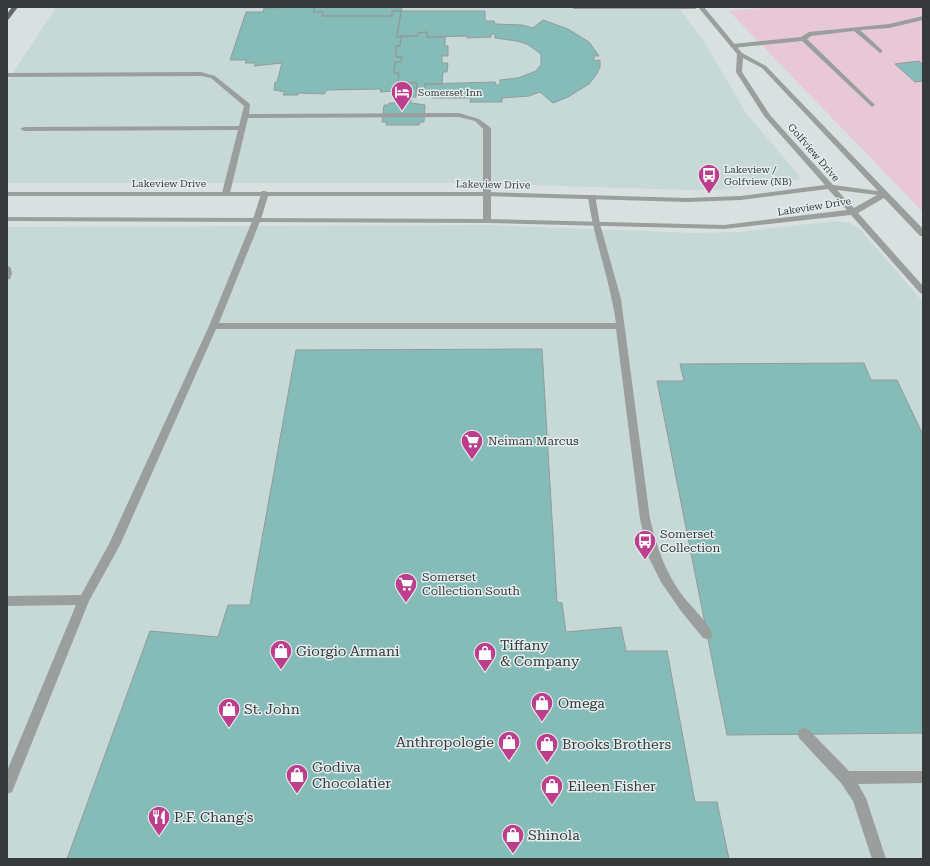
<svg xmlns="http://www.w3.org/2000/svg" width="930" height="866" font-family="'Roboto Serif',serif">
  <rect width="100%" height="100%" fill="#d8e1e0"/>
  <path fill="#c6d9d7" d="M56,7H678L702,38L746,113L802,179L715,190H686L470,183H7V82Z
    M833,221L850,223L859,228L923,302V859H7V227L491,225L697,233L739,232Z"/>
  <path fill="#e8c7d7" d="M773,7H923V212L729,11Z"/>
  <path fill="#85bcb8" stroke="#929b9a" d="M315,7L313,12H323L322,16H392V11H401L397,37L401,36L400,46H396V57H402L401,62H395L394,73H399L398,83H417L416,97H394V91L380,92L381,89L327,90L324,94L298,93V95H283L285,92L274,90L275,82H277L282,63L254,66L256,63H245L247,60H230L246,12H263L264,8Z
    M315,7H402L401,11H392V16H322L323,12H313Z
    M401,11H485V21H494L495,24L522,25L533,28L543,20L568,29L589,42L599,56H594V61L600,60V67L596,75L589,84L568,97L553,103L540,92L529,96L502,98V102H470L471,98H432L433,90H424L425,84L495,82L496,85H500V80L518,78L536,71L541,65V54L527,44L517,41L495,38V34H491V37L467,38V36L427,37V32L418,33V36L397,37Z
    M427,32V37H445V46H448V56H442V63H448L447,72H443L442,84H425L424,90H416L417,83H398L399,73H394L395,62H401L402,57H396V46H400L401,36H418V33Z
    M919,61L923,65V81L915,82L895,64Z
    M396,97H411V103L425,105L424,122H420L419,125H386L387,122H382L384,105H389V103H395Z
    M542,349L557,602L562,603L566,632L621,627L626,651H667L695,802H717L729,859H67L150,631L218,637L228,605H250L296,350Z
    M864,363L871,380H897L923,435V733L727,735L657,381H684L680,364Z"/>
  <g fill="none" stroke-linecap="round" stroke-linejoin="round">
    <path fill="#9a9e9d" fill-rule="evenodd" d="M571,7H698L695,9H574Z
      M923,16V20L889,28L860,30L882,50V52L880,53L854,31L811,36L807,39L874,104L875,105L872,107L802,41L733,48L730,46L733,44L801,37L809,32L889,24Z
      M201,72L215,76L250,104L249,114L459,113L479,119L491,128V221L487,223L483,221V129L475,121L459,117L248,118L230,193L226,195L222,193L238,130L24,131L20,129L24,127L239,126L244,106L211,78L201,76L7,77V73Z
      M262,191H265L269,193L261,219L219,323H616C610,280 594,240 588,197L589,195H595L600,224L621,299L650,519C657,547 665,572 682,595C692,608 706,620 713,634L711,638L707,639L703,638L681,611L661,582L649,558L640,519L616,329H216L120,545L89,601L12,792L7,794V771L76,605L7,606V596L81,595L109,544L209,326L253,219Z
      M7,265L11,268L12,274L10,279L7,280Z
      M804,728L809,730L849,771H923V783L858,784L866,798L886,859H872L853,801L841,783L799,738L798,734L799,730Z"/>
    <path fill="#9a9e9d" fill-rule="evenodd" d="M698,7H704L742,53L766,66L923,229V236H920L884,198L858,213L923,286V294L920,293L851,215L724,229L487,223L7,221V217L487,219L724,225L847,210L828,189L741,200L687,202L487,196H7V192H487L687,198L741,196L825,185L764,116L736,72L737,54ZM743,58L762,68L878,191L833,185L770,115L742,72ZM837,190L877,195L854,208Z"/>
    <path fill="#616867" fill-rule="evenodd" d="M12,7H18L9,19L7,20V14Z"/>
  </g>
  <defs>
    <g id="hotel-pin" transform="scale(1.15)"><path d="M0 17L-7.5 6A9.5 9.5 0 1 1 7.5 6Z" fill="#bd3e8c" stroke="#e5eeee"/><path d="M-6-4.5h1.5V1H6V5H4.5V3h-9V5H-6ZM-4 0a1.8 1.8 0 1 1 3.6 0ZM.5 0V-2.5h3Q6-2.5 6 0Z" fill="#fff"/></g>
    <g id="bus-pin" transform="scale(1.15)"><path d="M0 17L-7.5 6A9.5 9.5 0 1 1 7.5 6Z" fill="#bd3e8c" stroke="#e5eeee"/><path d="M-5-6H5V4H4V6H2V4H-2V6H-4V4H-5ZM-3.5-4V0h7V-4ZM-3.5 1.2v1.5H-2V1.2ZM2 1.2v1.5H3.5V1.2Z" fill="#fff"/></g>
    <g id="supermarket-pin" transform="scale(1.15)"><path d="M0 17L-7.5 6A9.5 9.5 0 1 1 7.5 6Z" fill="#bd3e8c" stroke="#e5eeee"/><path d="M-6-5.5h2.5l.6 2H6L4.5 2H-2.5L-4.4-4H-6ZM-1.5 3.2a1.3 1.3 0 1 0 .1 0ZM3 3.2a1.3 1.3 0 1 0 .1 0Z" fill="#fff"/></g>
    <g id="shop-pin" transform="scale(1.15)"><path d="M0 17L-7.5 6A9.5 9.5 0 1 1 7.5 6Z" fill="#bd3e8c" stroke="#e5eeee"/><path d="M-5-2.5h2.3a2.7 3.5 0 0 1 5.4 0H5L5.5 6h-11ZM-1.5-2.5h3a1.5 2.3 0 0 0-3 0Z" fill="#fff"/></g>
    <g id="restaurant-pin" transform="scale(1.15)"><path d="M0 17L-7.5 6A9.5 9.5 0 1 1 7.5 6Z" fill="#bd3e8c" stroke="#e5eeee"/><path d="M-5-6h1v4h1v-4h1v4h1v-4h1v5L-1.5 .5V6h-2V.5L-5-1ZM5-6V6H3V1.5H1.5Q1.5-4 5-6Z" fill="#fff"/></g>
  </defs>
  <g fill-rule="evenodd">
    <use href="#hotel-pin" x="402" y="92"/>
    <use href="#bus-pin" x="709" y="175"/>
    <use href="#supermarket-pin" x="472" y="441"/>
    <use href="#bus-pin" x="645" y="541"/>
    <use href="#supermarket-pin" x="406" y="584"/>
    <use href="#shop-pin" x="281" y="651"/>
    <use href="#shop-pin" x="485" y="653"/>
    <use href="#shop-pin" x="542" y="703"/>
    <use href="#shop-pin" x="229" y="709"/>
    <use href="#shop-pin" x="509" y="742"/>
    <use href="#shop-pin" x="547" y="744"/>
    <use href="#shop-pin" x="297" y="775"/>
    <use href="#shop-pin" x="552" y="786"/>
    <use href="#restaurant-pin" x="159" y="817"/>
    <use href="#shop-pin" x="513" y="835"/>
  </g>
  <g text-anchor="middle" stroke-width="3" stroke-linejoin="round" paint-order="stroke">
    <g font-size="10" fill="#363a3a" stroke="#e5eeee" text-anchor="start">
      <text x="418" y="96">Somerset Inn</text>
      <text x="724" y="173">Lakeview /<tspan x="724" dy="12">Golfview (NB)</tspan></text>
    </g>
    <g font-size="10" fill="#363a3a" stroke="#e5eeee">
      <text transform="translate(814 152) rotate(49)" y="4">Golfview Drive</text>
      <text x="169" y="187">Lakeview Drive</text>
      <text transform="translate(493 184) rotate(1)" y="4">Lakeview Drive</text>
      <text transform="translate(814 206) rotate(-9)" y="4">Lakeview Drive</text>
    </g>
    <g font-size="12" fill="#363a3a" stroke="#e5eeee" text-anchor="start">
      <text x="488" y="445">Neiman Marcus</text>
      <text x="660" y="538">Somerset<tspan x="660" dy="14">Collection</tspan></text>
      <text x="422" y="581">Somerset<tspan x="422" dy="14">Collection South</tspan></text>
    </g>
    <g font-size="14" fill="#363a3a" stroke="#e5eeee" text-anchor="start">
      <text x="500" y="650">Tiffany<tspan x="500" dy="16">&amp; Company</tspan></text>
      <text x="296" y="656">Giorgio Armani</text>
      <text x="558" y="708">Omega</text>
      <text x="244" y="714">St. John</text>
      <text x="494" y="747" text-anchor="end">Anthropologie</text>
      <text x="562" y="749">Brooks Brothers</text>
      <text x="312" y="772">Godiva<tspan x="312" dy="16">Chocolatier</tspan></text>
      <text x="568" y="791">Eileen Fisher</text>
      <text x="174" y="822">P.F. Chang's</text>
      <text x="528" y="840">Shinola</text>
    </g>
  </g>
  <rect width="930" height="866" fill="none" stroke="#363a3a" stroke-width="16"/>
</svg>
